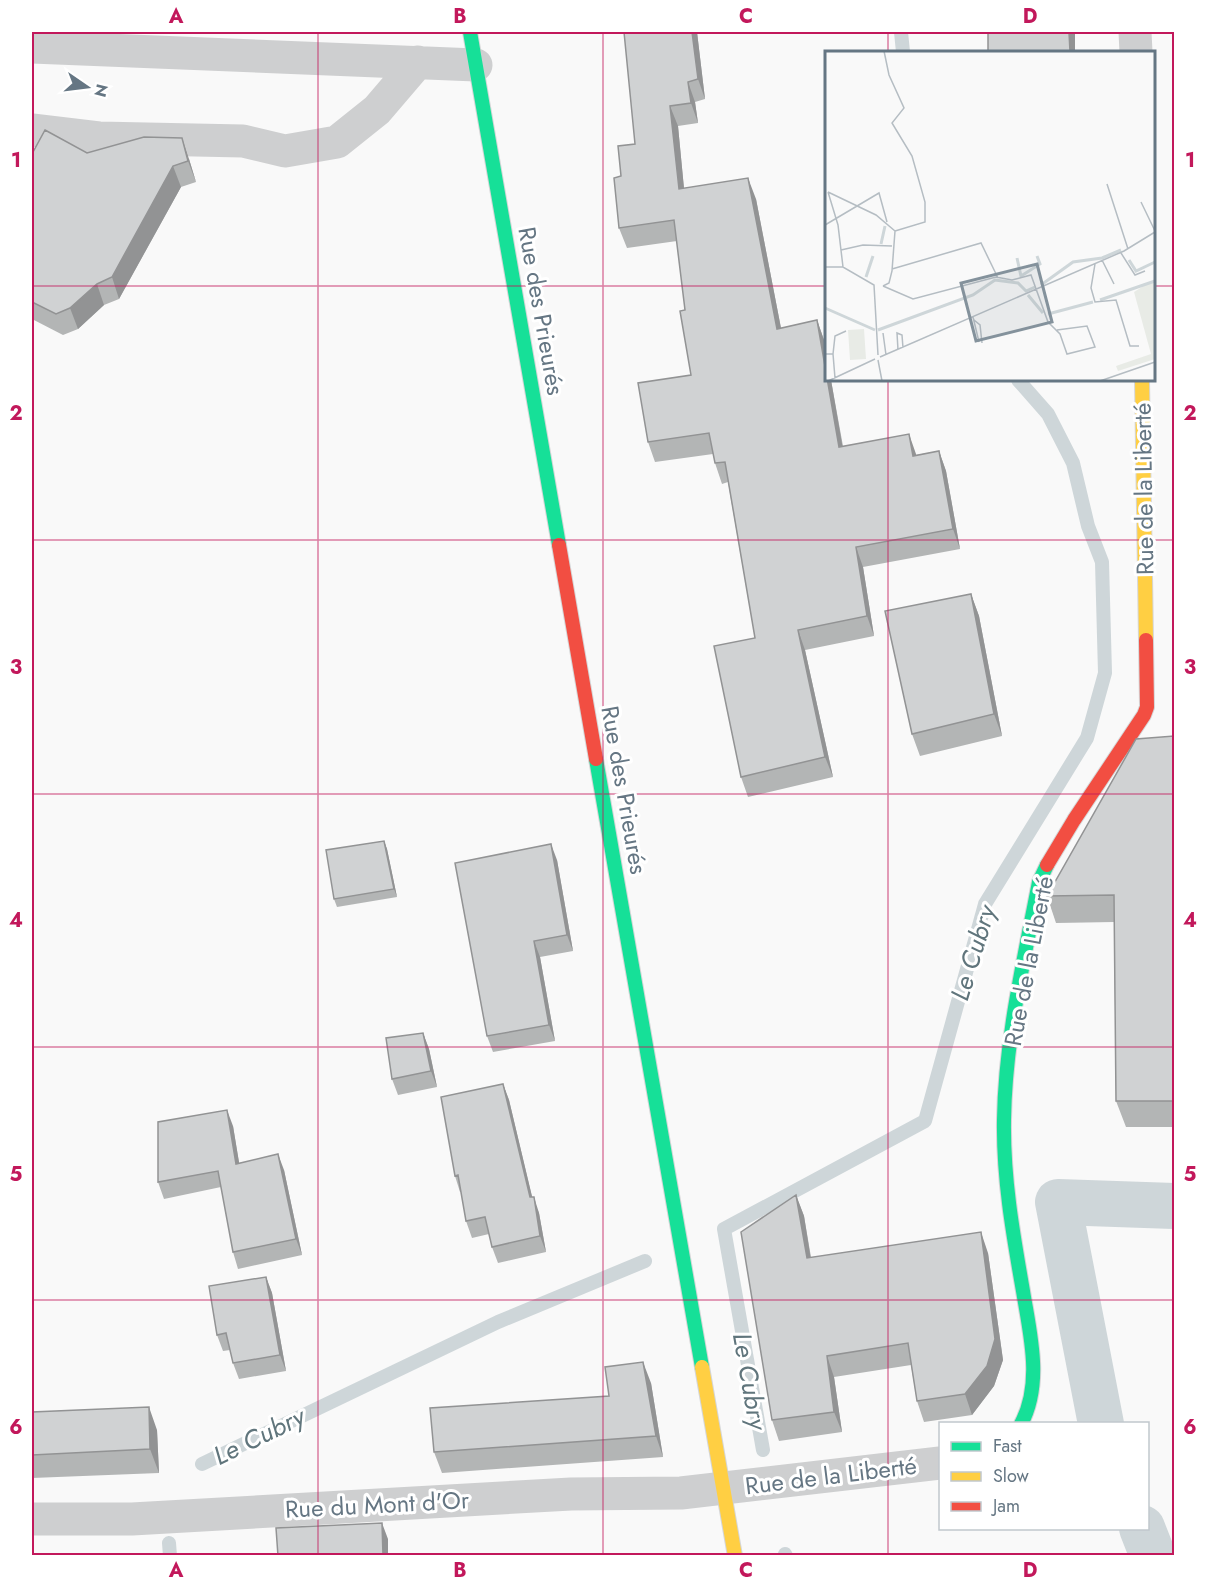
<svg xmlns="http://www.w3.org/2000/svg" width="1206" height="1587" font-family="Jost,sans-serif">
  <rect width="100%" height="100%" fill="#f9f9f9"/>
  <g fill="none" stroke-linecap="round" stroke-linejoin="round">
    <path stroke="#ced6d9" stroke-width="14" d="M901,32L903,52
      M763,1450L724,1229L925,1121L985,904L1087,738L1105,673L1102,562L1088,526L1073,463L1048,414L1018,380
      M202,1464L498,1322L645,1261
      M169,1543L170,1556
      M785,1554L786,1556"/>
    <path stroke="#ced6d9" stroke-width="46" d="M1101,1424L1058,1202L1174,1206
      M1142,1528L1153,1556"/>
    <g stroke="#d5d6d7" stroke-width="16">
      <path id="fast" d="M470,32L559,545
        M596,759L702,1367
        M1021,1424C1043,1383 1030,1334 1023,1291C1013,1234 1003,1178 1004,1120C1005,1040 1024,960 1039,882L1047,865"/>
    </g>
    <g stroke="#d5d6d7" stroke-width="16">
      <path id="slow" d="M1142,380L1146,640
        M702,1367L735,1556"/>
    </g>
    <g stroke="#d5d6d7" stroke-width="16">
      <path id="jam" d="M559,545L596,759
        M1047,865L1074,820L1144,715L1147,707L1146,640"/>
    </g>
    <path stroke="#cecfd0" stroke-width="33" d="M1135,32L1136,52
      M32,47L476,65
      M32,130L99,138L243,141L285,151L337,142L377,110L418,62
      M32,1519H132L571,1494L681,1493L940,1463"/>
    <use href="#fast" stroke="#16e098" stroke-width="14"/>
    <use href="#slow" stroke="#ffcf43" stroke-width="14"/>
    <use href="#jam" stroke="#f24e42" stroke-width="14"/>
  </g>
  <path fill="#b3b5b5" d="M697,32L705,99L695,102L698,123L678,126L684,189L756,199L781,328L817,320L824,340L826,380H831L843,446L916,455L939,451L946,471L960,549L863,567L874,636L805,650L833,777L748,797L741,777L755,638L728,482L722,484L715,463L713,454L655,462L648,442L691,375L685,310L677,241L627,248L619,228L621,176L635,144Z
    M87,153L189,159L196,182L181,187L119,299L104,305L78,329L63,335L32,319V154Z
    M971,594L979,616L1002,736L920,756L912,734Z
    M1174,736V1127H1126L1116,1101L1114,922L1056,923L1047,896Z
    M384,841L387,849L397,897L337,907L334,899Z
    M557,860L573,951L540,957L555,1041L493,1052L487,1036Z
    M423,1033L429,1049L437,1087L398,1095L392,1079Z
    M503,1084L509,1100L532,1197L539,1213L546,1252L498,1263L492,1247L489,1234L472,1238L466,1221L461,1192H460L455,1176Z
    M233,1126L239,1163L284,1170L302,1255L238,1269L233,1252L221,1187L164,1199L158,1182Z
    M796,1195L804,1216L811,1257L988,1253L1003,1360L994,1386L972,1415L924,1422L917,1401L911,1365L834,1377L842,1432L779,1441L772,1420Z
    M266,1277L272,1293L286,1371L239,1379L233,1363L230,1350L223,1351L217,1335Z
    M651,1383L663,1457L442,1473L434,1452Z
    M32,1412L157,1430L159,1473L32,1478Z"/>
  <path fill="#929394" d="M692,32H697L705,99L698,79Z
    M1069,32H1074L1075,34V52H1070Z
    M688,82L695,102L698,123L691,103Z
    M670,106L678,126L686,209L679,189Z
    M182,138L189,159L196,182L188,161Z
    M173,166L181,187L119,299L112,277Z
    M748,178L756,199L785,349L777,329Z
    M97,284L104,305L78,329L70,308Z
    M817,320L824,340L826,354V376Z
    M827,380H831L846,467L839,447Z
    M909,434L916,454L920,476L913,456Z
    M939,451L946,471L960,549L953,529Z
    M856,547L863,567L874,636L867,616Z
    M971,594L979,616L1002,736L994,714Z
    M798,630L805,650L833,777L825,757Z
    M384,841L387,849L397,897L394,889Z
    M551,844L557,860L573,951L567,935Z
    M534,941L540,957L555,1041L549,1025Z
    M423,1033L429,1049L437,1087L431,1071Z
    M503,1084L509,1100L536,1213L530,1197Z
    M227,1110L233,1126L242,1180L236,1164Z
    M278,1154L284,1170L302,1255L296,1239Z
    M796,1195L804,1216L814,1279L807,1258Z
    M534,1197L539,1213L546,1252L540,1236Z
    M981,1232L988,1253L1003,1360L994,1386L972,1415L965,1394Z
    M266,1277L272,1293L286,1371L280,1355Z
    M827,1356L834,1377L842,1432L834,1412Z
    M643,1362L651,1383L663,1457L656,1436Z
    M149,1407L157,1430L159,1473L150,1449Z
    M382,1523L388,1539V1556H383Z"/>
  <path fill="#d0d2d3" stroke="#929394" stroke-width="1.5" d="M624,32H692L698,79L688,82L691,103L670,106L679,189L748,178L777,329L817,320L839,447L909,434L913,456L939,451L953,529L856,547L867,616L798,630L825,757L741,777L714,646L755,638L725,462L715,463L709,433L648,442L638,383L691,375L680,311L685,310L674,220L619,228L614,178L621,176L618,146L635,144Z
    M988,32H1069L1070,52H988Z
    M45,130L87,153L144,137L182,138L188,161L173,166L112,277L97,284L70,308L56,314L32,302V154Z
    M971,594L994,714L912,734L885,611Z
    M1174,736V1101H1116L1114,895L1047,896L1136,739Z
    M384,841L394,889L334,899L326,850Z
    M551,844L567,935L534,941L549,1025L487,1036L455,863Z
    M423,1033L431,1071L392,1079L386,1038Z
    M503,1084L530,1197H534L540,1236L492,1247L485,1217L466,1221L458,1175L455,1176L441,1097Z
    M227,1110L236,1164L278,1154L296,1239L233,1252L218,1171L158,1182V1122Z
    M796,1195L807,1258L981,1232L995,1339L987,1366L965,1394L917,1401L908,1343L827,1356L834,1412L772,1420L741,1232Z
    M266,1277L280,1355L233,1363L226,1333L217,1335L209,1286Z
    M643,1362L656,1436L434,1452L430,1408L609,1396L605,1367Z
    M149,1407L150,1449L32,1455V1412Z
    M382,1523L383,1556H278L276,1528Z"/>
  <path fill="none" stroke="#c2185b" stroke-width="1.5" stroke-opacity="0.55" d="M318,32V1556M603,32V1556M888,32V52M32,286H826M1154,286H1174M888,380V1556M32,540H1174M32,794H1174M32,1047H1174M32,1300H1174"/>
  <g text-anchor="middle" stroke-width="6" stroke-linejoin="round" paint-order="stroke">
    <g font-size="24" fill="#657683" stroke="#fff">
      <text transform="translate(541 311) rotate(80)" y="8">Rue des Prieurés</text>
      <text transform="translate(1144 489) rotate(-91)" y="8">Rue de la Liberté</text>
      <text transform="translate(624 790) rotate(80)" y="8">Rue des Prieurés</text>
      <text transform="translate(1029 961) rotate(-79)" y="8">Rue de la Liberté</text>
      <text transform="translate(831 1476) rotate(-7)" y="8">Rue de la Liberté</text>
      <text transform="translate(377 1505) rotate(-3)" y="8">Rue du Mont d'Or</text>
    </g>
    <g font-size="26" font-style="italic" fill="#60757c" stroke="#fff">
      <text transform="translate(973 953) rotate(-73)" y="9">Le Cubry</text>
      <text transform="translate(750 1381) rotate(80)" y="9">Le Cubry</text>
      <text transform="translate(259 1436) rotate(-26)" y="9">Le Cubry</text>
    </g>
  </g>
  <g transform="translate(825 51)">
    <rect width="330" height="330" fill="#f9f9f9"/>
    <path d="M330,228V308L293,320L291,315L326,303L309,241ZM39,278L41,308L25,309L23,279Z" fill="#e8ebe6"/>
    <path fill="none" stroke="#ced6d9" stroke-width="3" d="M56,193L60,175M192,207L196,225L215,213L212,205M304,209L311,220L330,211M41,226L48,205M216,234L248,211L277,207L296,199M203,244L218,262M275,249L330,230M0,257L50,279M223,263L268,251M53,279L148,244L170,229L193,232L201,240L210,236"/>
    <path fill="none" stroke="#b5bdc3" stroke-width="1.5" d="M59,0L64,24L79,57L67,72L87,105L100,151V171L70,180M282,133L303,198M3,141L51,164L70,180M3,141L13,174L18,216M316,151L330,180M0,174L54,142L62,171M16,199L38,194L67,195M296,202L310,224L320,220M277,209L289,233M270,213L266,237L270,251L291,249L305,295H314M0,216H18L49,234L53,304M67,218L156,192L173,227M58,235L88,248L171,226L187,229L206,224L223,271L235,283L242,303L270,296L262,275L232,279M58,235L64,232L67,220L70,180M148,266L154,291M149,269L155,274L157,292M58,282L61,304M73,299L72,282L77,284L78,297M0,303H8L10,327M8,303L10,285L21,280M55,306L299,200L330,181M53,309L57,330M3,330L50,308M275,330L330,311"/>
    <path fill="#84929c" fill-opacity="0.15" stroke="#84929c" stroke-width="3" d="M212,213L227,271L151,290L136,232Z"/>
    <rect width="330" height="330" fill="none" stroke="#657683" stroke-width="3"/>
  </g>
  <rect width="1206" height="1587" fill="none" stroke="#ffffff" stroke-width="66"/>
  <rect x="939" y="1422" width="210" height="108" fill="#ffffff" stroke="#c1c8cd" stroke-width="1.5"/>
  <rect x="951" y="1442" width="30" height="9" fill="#16e098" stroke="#c1c8cd" stroke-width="1.5"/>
  <text x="993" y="1452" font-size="18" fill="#657683">Fast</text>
  <rect x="951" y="1472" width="30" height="9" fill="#ffcf43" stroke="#c1c8cd" stroke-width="1.5"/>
  <text x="993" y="1482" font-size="18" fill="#657683">Slow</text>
  <rect x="951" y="1502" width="30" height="9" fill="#f24e42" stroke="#c1c8cd" stroke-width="1.5"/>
  <text x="993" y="1512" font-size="18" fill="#657683">Jam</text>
  <g transform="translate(87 87) rotate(104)" stroke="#ffffff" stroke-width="4.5" paint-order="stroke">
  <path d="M0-4.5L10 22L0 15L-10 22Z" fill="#657683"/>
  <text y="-9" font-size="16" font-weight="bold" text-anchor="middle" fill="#657683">N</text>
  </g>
  <rect x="33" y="33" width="1140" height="1521" fill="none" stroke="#c2185b" stroke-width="2"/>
  <g font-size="20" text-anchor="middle" font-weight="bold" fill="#c2185b">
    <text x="176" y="23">A</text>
    <text x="460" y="23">B</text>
    <text x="746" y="23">C</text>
    <text x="1030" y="23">D</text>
    <text x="16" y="167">1</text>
    <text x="1190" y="167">1</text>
    <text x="16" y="420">2</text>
    <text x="1190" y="420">2</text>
    <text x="16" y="674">3</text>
    <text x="1190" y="674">3</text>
    <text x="16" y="927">4</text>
    <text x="1190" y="927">4</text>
    <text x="16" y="1181">5</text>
    <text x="1190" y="1181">5</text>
    <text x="16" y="1434">6</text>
    <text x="1190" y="1434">6</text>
    <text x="176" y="1577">A</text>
    <text x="460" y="1577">B</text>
    <text x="746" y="1577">C</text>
    <text x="1030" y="1577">D</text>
  </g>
</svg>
